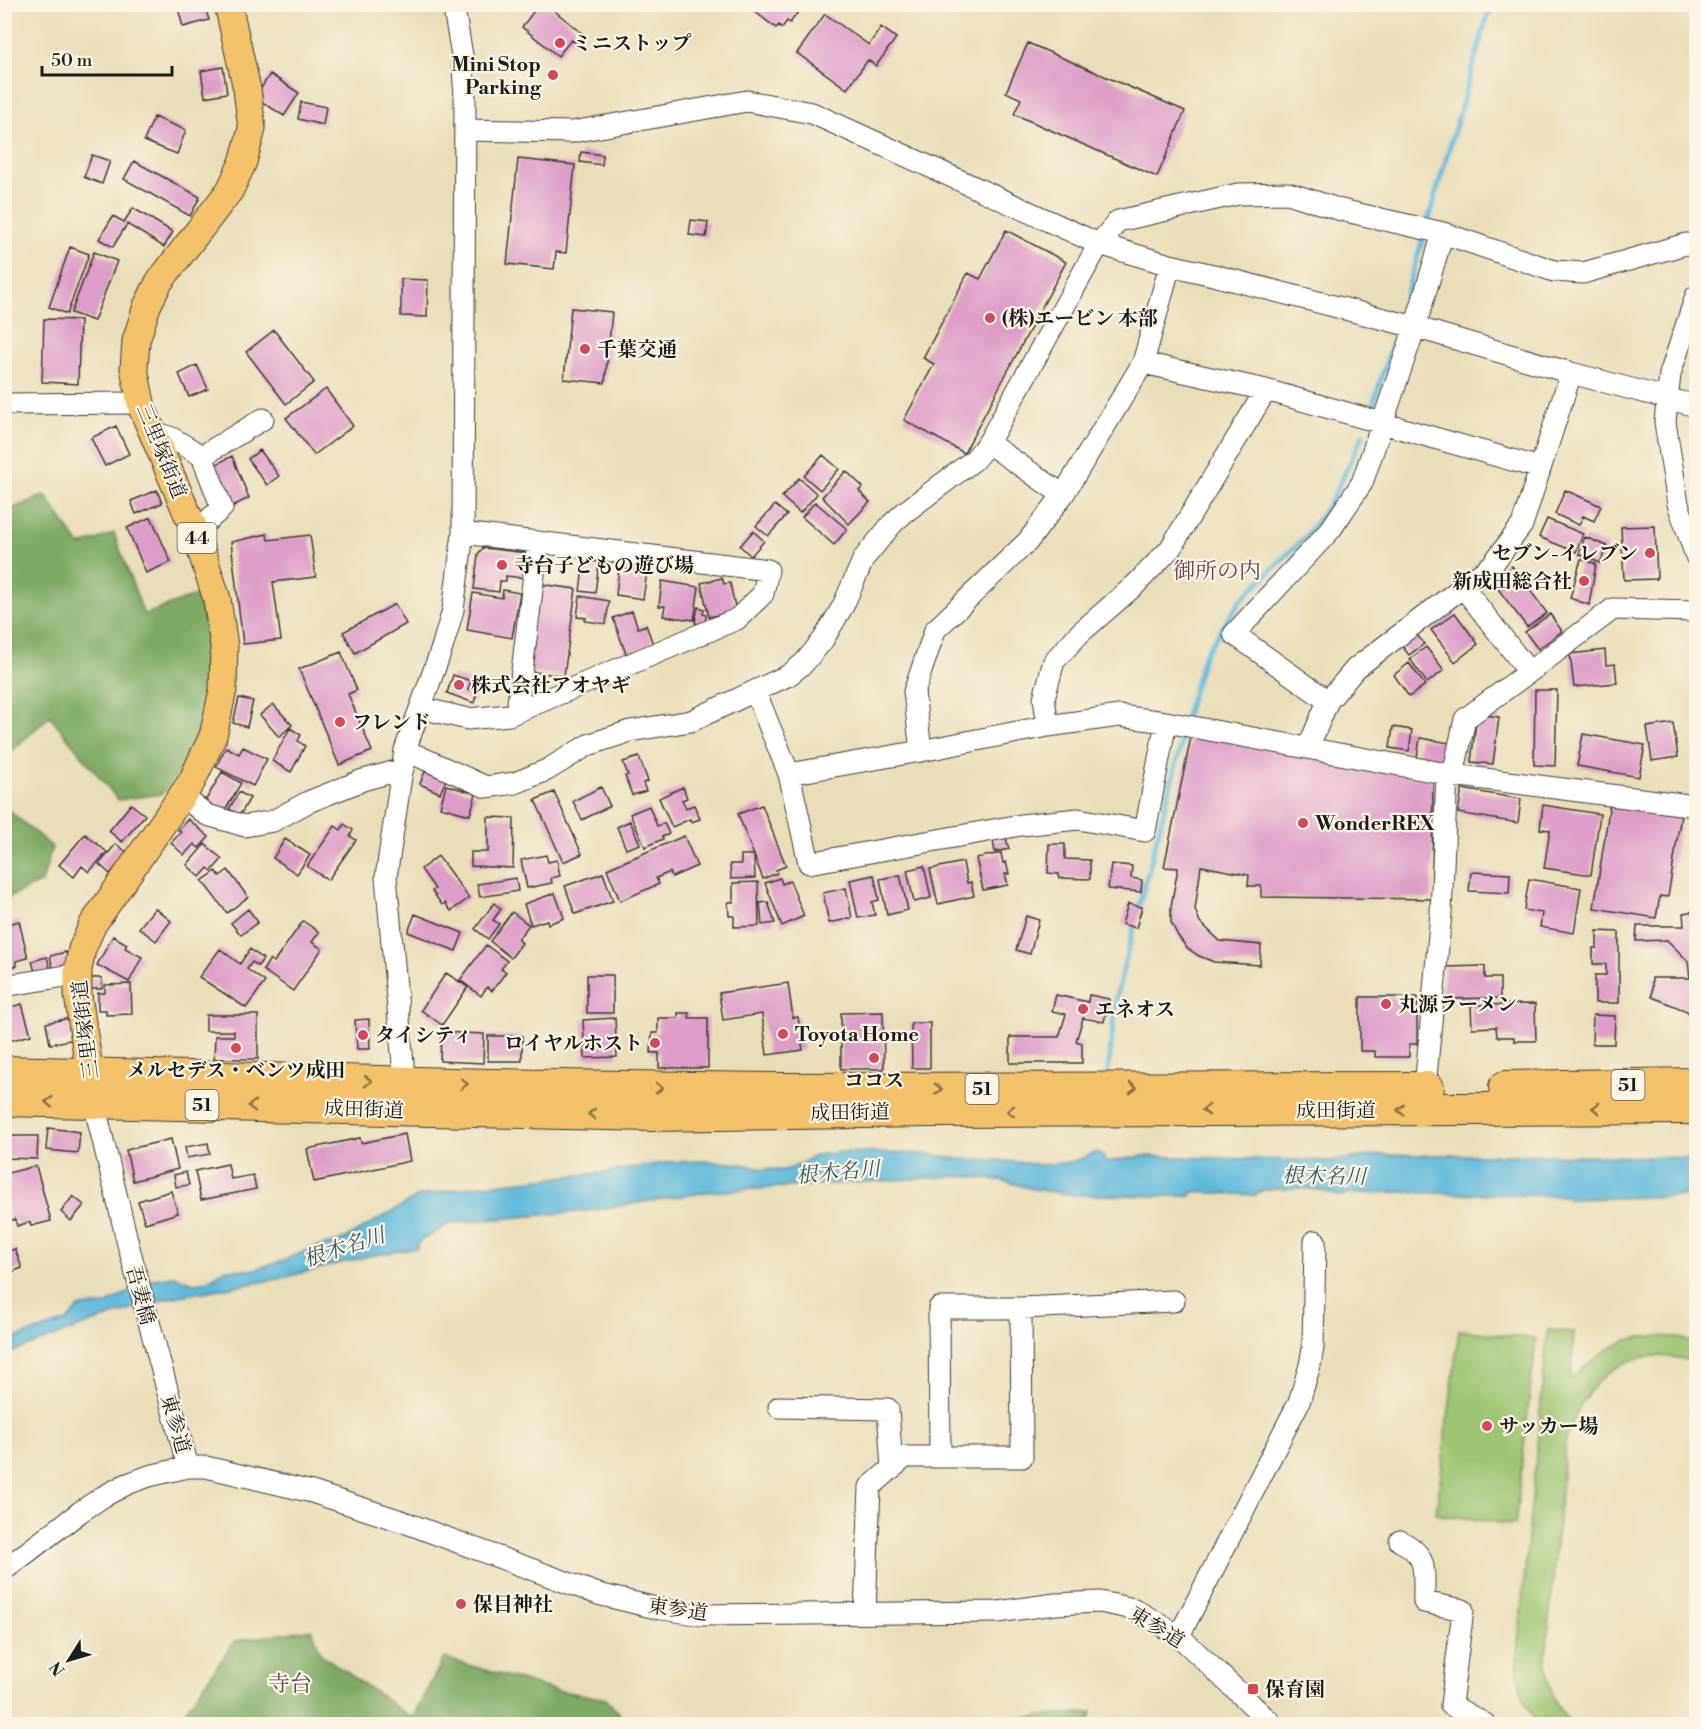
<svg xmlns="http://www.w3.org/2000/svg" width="1701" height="1729" font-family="'Libre Bodoni','Noto Serif JP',serif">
  <rect width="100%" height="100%" fill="#fcf5e5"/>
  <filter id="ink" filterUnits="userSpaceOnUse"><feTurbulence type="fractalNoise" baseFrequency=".0167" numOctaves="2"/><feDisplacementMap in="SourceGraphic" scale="12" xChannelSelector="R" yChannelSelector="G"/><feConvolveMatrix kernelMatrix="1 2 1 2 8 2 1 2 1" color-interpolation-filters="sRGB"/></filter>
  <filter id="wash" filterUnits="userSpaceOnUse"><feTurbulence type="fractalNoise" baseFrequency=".008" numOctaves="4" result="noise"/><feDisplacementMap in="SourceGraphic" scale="24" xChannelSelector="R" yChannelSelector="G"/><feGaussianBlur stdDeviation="1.35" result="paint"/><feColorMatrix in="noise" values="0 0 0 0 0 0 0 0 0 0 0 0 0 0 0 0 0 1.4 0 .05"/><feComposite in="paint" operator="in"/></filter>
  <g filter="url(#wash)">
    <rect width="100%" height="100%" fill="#eadeb9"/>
    <path fill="#9dc571" stroke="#5c7046" stroke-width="1.5" d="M1459,1330L1536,1339L1515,1525L1436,1514Z
      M1548,1330L1574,1332L1571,1380C1611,1340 1639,1327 1696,1342V1363C1628,1339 1583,1380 1565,1444L1546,1657C1547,1682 1553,1708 1573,1724H1540C1521,1706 1518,1680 1517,1655Z"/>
    <path fill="#7eaa63" stroke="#4d6340" stroke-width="1.5" d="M45,495L80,546L114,533L144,615L199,594L210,661L206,709L189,759L162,794L118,800L50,716L5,757V512Z
      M5,807L52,847L42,882L5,899Z
      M312,1629L321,1654L412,1718L444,1658L550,1689L606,1699L628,1724H284L283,1723L260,1718L253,1724H176L235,1641Z
      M1092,1712L1089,1724H950Z"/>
    <path fill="#5db9db" stroke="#3c6a7c" stroke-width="1.5" d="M844,1152L927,1154L960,1159L997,1160L1042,1165L1072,1162L1097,1152L1104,1157L1106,1162L1143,1156L1330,1161L1380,1155H1535L1696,1158V1196L1570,1199L1566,1196L1394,1192L1351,1194L1338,1196L1320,1190L1299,1188L1264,1190L1255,1195L1192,1192L1191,1196L1074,1195L1033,1189L1000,1180L961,1176L707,1192L587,1211L451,1223L417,1243V1248L369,1256L278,1279L168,1298L88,1324L5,1355L4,1338L9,1340L67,1321L79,1307L105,1305L153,1279L174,1276L194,1283L205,1282L227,1269L252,1270L282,1261L313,1248L341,1241L419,1196L476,1186L608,1172L670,1162L705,1161L742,1164L763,1169L785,1170L794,1167L817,1155Z"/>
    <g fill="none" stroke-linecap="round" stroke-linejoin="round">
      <path stroke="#5db9db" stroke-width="5" d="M1427,225L1491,4
        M1402,309L1424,234
        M1373,404L1393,341
        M1184,722L1204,655L1241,600L1307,535L1332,500L1363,435
        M1138,911L1180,749L1182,731
        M1107,1079L1117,993L1135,923"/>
    </g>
    <g id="blocks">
      <path fill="#de9cc8" d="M177,4H204L209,20L183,27Z
        M539,4H546L583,34L576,43L571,40L558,56L522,27Z
        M745,4H804L790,23L787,21L782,28L779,25L776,28Z
        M825,14L869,45L881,27L896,38L876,66L868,60L847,89L797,53Z
        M1028,43L1185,111L1157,177L1014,114L1021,99L1006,92Z
        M223,67L227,93L205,97L201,71Z
        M270,74L299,93L284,116L259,100L262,95L258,93Z
        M301,102L326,107L323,125L298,119Z
        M154,117L186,130L177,154L144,141Z
        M581,152L603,155L602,165L580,162Z
        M92,155L110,161L102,184L84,177Z
        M518,159L575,165L566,253L556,252L554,269L507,264Z
        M134,161L200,197L190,216L124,179Z
        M133,208L173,232L164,247L127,224L113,247L99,239L113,216L124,222Z
        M691,220L708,222L706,237L689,235Z
        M1006,230L1066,262L964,453L904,420L934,364L923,358L968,273L980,279Z
        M70,247L89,254L67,314L49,307Z
        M94,252L117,261L94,321L71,313Z
        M401,279L428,280L427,317L401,316Z
        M571,308L612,312L605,383L564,379Z
        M44,319L80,320L78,384L42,382Z
        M274,330L314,382L286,404L246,352Z
        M197,365L208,389L189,397L179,374Z
        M326,389L353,426L314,455L286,418Z
        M116,426L129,454L105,466L91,438Z
        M260,450L279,476L267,485L248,459Z
        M823,455L839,469L820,490L804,476Z
        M232,456L249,498L231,507L213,466Z
        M846,471L863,487L859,491L870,502L849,524L822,497Z
        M799,478L817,494L800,513L782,497Z
        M157,490L162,503L136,514L131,501Z
        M1565,490L1601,506L1594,521L1583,516L1579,525L1555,514Z
        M815,502L847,529L834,545L802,517Z
        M775,505L787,515L768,536L756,526Z
        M151,517L171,562L146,573L127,528Z
        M1547,519L1583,534L1576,552L1539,537Z
        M1655,526L1657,579L1624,580L1621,527Z
        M753,531L764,541L751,556L740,546Z
        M267,534L268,540L310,535L316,577L273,582L281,640L243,644L231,542Z
        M1585,537L1607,546L1600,563L1579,554Z
        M483,548L527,553L525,578L506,576V581H500L499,592L474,589L478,554Z
        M1581,559L1596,564L1589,605L1570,598Z
        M584,560L599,562L595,593L580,591Z
        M1512,566L1547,613L1527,627L1492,581Z
        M619,568L647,572L643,599L616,595Z
        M722,578L724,584L730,583L736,611L709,617L701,583Z
        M662,581L699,587L694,620L663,616L665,606H659Z
        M539,584L576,589L564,676L527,671Z
        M503,590L520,593L512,638L467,630L473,593L502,598Z
        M580,596L609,601L606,624L585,621L586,618L577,617Z
        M395,604L406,624L355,653L343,632Z
        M698,607L704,609L703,614L706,615L705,625L695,623Z
        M632,611L638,628L646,625L653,644L626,654L613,618Z
        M1455,613L1478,644L1455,662L1431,630Z
        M1550,614L1562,631L1538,649L1525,632Z
        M1417,635L1424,644L1409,655L1402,646Z
        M1426,647L1444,670L1427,683L1410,659Z
        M1605,650L1606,665L1615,664L1617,683L1574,687L1570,654Z
        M341,652L357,690L348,694L372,751L339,765L299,669Z
        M1409,663L1425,685L1409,697L1394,675Z
        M453,675L471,681L468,689L477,692L474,703L447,693Z
        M1535,690H1557L1555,766L1534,765Z
        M239,698L253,701L247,727L233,723Z
        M273,704L292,725L279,737L260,715Z
        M1477,714L1499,717L1493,764L1471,762Z
        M1673,723L1678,757L1652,761L1647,727Z
        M1393,727L1412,730L1409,751L1390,748Z
        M290,728L301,735L298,741L305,746L291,772L272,761Z
        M1192,732L1433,781L1432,899L1261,897V886H1248L1249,875L1201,866L1195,910L1200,922L1220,941L1261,945L1260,965L1214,962L1199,956L1187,948L1178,936L1171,922V906L1178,868L1164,867Z
        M1583,734L1645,745L1639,777L1577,766Z
        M1420,738L1450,743L1446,764L1417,758Z
        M226,747L239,754L243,747L267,759L253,786L216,767Z
        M639,757L648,781L643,783L646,791L632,795L625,776L628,775L623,762Z
        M425,771L446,780L440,793L420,784Z
        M222,772L241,783L223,814L204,803Z
        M446,785L476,794L470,815L440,807Z
        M601,787L610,806L582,820L573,801Z
        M683,787L687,798L682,800L686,808L694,805L700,819L691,822L690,819L672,827L659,798Z
        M1462,789L1521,799L1518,823L1458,813Z
        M239,792L250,798L240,815L229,809Z
        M554,792L582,854L563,862L535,800Z
        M1610,803L1681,815L1668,897L1660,896L1656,918L1594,908Z
        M131,804L145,815L122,842L109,831Z
        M762,805L786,866L776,870L777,873L763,879L738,814Z
        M1543,805L1600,814L1591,875L1544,868L1550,830L1540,829Z
        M649,806L657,826L664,823L669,834L662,837L663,839L645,847L630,814Z
        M488,817L514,818L513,868L471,866V852H488Z
        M188,819L209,837L199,848L194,844L184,855L171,843L181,832L178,830Z
        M630,821L640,844L626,849L617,827Z
        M344,824L353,830L350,836L356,840L328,880L307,866L335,826L341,830Z
        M85,834L107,852L89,872L82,866L74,877L59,865Z
        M684,836L697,866L672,877L670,872L656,878L659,884L620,901L607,869Z
        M1006,838L1009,849L995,852L993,841Z
        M285,839L310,855L297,874L273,858Z
        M116,844L128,853L110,874L99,864Z
        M205,844L222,859L212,871L208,868L200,877L187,865Z
        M1049,844H1065V859L1090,860V879L1059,878V874L1048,873Z
        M1001,853L1003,863L1006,862L1009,874H1005L1008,885L983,890L976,858Z
        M546,855L548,862L557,860L560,876L551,878L552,883L527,888L521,860Z
        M741,855H754L755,878L731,879L730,864H741Z
        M438,856L469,898L451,911L445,903L442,905L432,891L435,889L421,869Z
        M963,862L967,883L971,882L974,896L938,904L930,869Z
        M1111,864L1132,866L1131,878L1142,880L1141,892L1108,889Z
        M924,866L931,898L914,902L907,870Z
        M228,870L248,897L227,913L202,881L216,871L220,876Z
        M1471,872L1510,874L1509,893L1469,891Z
        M603,873L613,901L575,914L565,886Z
        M874,875L879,900L872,902L875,915L858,918L850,880Z
        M900,875L908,910L887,915L880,879Z
        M516,878L518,891L480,897L477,884Z
        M780,878L782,884L790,881L804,916L782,926L765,883Z
        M1529,879L1581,888L1574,933L1540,927L1542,913L1524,910Z
        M758,882L759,926L734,927V916H729L728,902H733V883Z
        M846,888L852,918L829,923L823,893Z
        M555,893L564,918L548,924L547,920L531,925L524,904Z
        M768,902L775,923L762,925L760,903Z
        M494,903L501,909L493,920L499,924L488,939L475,929Z
        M1128,904L1142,907L1136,928L1122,924Z
        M155,908L171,921L156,941L139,928Z
        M248,909L258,922L241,935L231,923Z
        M1696,911V1019L1691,1017L1687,1011L1652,997V978H1690L1688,961L1667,940L1636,941L1637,926H1684L1683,913Z
        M512,912L529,925L518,939L522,943L511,958L490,941Z
        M415,914L463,933L456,951L408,932Z
        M1026,916L1039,920L1030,954L1016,950Z
        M19,921L28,958L16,961L17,966L5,969V925Z
        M303,921L319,932L312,942L322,949L293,991L263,970L270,959L274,962Z
        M1597,931L1619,932V1003H1595V975H1606V964H1593V948H1597Z
        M113,936L127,944L125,948L142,957L129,982L97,965Z
        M486,945L507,961L501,969L506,972L492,991L487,987L481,996L460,980Z
        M220,949L240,964L250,949L263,959L258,966L252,962L247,969L265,982L246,1008L199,977Z
        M66,952L70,968L54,972L50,956Z
        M47,957L51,971L36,975L32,961Z
        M1485,966V978H1500V998L1441,999L1445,967Z
        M446,973L468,987L442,1025L421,1010Z
        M587,975H613V1013H587Z
        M91,978H102V989H91Z
        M788,983L793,1018L798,1017L803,1050L767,1055L762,1014L723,1020L719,993Z
        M131,984L132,1014L106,1015V1010H98V993H105V985Z
        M1056,995L1088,1002L1089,995L1109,999L1104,1022L1083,1018L1076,1041L1082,1043V1063H1010V1037H1059L1066,1014L1052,1011Z
        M1360,997H1417V1044H1409V1057H1375V1051H1360Z
        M22,1004L31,1035L5,1042L4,1009Z
        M1535,1004L1536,1041H1514V1037H1497L1496,1027L1472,1028L1471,1005Z
        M883,1012L884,1069H841V1013Z
        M678,1013H689V1018H708V1068H659V1053H651L652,1033H658V1018H678Z
        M206,1015H258V1059H214L215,1036H234V1031H206Z
        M1593,1015L1615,1016L1614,1044H1592Z
        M70,1018L75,1039L50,1044L46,1023Z
        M615,1018L617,1057L585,1058L583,1020Z
        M369,1019L370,1049H357L355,1020Z
        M911,1023H930V1068H912Z
        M441,1032L484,1034L483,1063L440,1061Z
        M488,1036H522V1061H488Z
        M48,1128L80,1132L78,1153L46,1150Z
        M405,1134L410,1161L314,1182L307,1149L360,1138L361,1143Z
        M4,1136H38L37,1159L4,1158Z
        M171,1139L178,1169L133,1181L126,1150Z
        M208,1143L210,1154L187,1158L185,1147Z
        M228,1164L231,1179L253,1175L256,1189L201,1200L195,1171Z
        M36,1166L51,1221L31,1226L30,1222L17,1226L15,1219L10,1221L4,1200V1174Z
        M186,1172L189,1185L176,1187L174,1175Z
        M171,1191L178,1213L145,1223L138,1201Z
        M73,1196L84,1205L71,1221L61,1212Z
        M15,1249L22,1268L4,1275V1253Z"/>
    </g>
  </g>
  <g filter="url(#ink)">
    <use href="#blocks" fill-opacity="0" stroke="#3b3934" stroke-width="1.5"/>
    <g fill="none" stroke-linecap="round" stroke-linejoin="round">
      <g stroke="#3b3934" stroke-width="23">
        <path id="minor" d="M465,130L572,132L747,101L812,113L1099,244L1170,265L1213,275L1415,327L1571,373L1696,406
          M1696,296L1670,374L1665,422L1678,504L1696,556
          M1143,363L1266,390L1540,468
          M4,404L141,403
          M152,431L172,438L202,456L222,508L195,532
          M988,443L1063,495
          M202,456L263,419
          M1529,672L1613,609L1696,611
          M755,691L789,774L921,751L914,692L935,630L1028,541L1063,495L1143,363L1170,265
          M1328,701L1234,634L1331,529L1362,483L1415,327L1443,233L1554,271L1583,273L1686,244L1696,245
          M421,708L468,719L509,715L737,619L763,594L768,570L463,533
          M517,711L538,542
          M1048,726L1044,698L1054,661L1080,633L1135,585L1170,549L1266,390
          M1308,748L1328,701L1356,668L1463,587
          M405,750L486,787L515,783L547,770L588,745L630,731L691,721L789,675L804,663L823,640L843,606L864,558L892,524L905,512L974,460L988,443L1099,244L1118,221L1238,194L1288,193L1341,210L1443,233
          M921,751L1048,726L1119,716L1166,722L1453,775L1465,719L1529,672L1463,587L1492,565L1522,525L1571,373
          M789,774L809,863L1021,825L1078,819L1145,831L1166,722
          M1453,775L1696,806
          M182,796L207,815L245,826L273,821L308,802L363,780L403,769
          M4,986L78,974
          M1425,1088L1441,913L1447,774
          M406,1096L386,877L405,750L442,648L453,610L463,533L465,97L462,55L453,4
          M94,1103L128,1244L188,1467
          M779,1407L888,1409L892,1469
          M940,1457L939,1308H1021
          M1400,1541C1430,1556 1423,1572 1424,1602L1463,1610L1451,1705L1485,1724
          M4,1570L80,1512L104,1496L127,1484L149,1476L188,1467H206L312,1492L401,1521L598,1594L656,1608L702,1615L998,1612L1055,1604L1100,1602L1134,1609L1179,1636L1272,1724
          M865,1612L870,1487L905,1457H1022L1021,1308L1174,1301
          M1179,1636L1299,1402L1310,1365L1313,1348L1315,1241"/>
      </g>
      <g stroke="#3b3934" stroke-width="29">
        <path id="major" d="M93,1095L78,995V970L82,949L93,924L192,781L213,736L223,690L224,646L217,599L194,529L142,408L134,368L136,341L147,306L159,282L230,190L243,162L252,129L247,89L228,4"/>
      </g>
      <g stroke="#3b3934" stroke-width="34">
        <path id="highway" d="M4,1072L492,1085L775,1089L1428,1088
          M1505,1087L1696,1084
          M4,1100L650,1115L930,1111L1696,1108"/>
      </g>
      <use href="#minor" stroke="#fff" stroke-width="21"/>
      <use href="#major" stroke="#f3c26a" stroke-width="27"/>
      <use href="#highway" stroke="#f3c26a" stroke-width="32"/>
    </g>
    <defs><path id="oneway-chevron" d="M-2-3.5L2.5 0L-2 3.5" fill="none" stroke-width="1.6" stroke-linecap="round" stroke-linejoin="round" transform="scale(1.5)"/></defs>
    <g stroke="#886f43">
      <use href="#oneway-chevron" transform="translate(368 1081) rotate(1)"/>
      <use href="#oneway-chevron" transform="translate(464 1084) rotate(2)"/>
      <use href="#oneway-chevron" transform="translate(659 1088) rotate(1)"/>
      <use href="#oneway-chevron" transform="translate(1133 1088)"/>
      <use href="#oneway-chevron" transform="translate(938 1089)"/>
      <use href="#oneway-chevron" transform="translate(49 1102) rotate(-177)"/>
      <use href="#oneway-chevron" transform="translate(252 1106) rotate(-178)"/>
      <use href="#oneway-chevron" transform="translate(1596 1108) rotate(180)"/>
      <use href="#oneway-chevron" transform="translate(1206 1110) rotate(-180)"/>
      <use href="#oneway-chevron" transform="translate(1401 1110) rotate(180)"/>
      <use href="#oneway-chevron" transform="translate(1011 1111) rotate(-180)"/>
      <use href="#oneway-chevron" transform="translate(592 1114) rotate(-179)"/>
    </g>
  </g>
  <g fill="#d1495b" stroke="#fcf5e5" stroke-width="2">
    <circle cx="560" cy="43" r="6"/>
    <circle cx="553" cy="75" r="6"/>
    <circle cx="990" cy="318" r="6"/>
    <circle cx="585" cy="349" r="6"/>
    <circle cx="1650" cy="553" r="6"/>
    <circle cx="502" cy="565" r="6"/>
    <circle cx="1584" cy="581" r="6"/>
    <circle cx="459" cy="685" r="6"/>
    <circle cx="340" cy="722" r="6"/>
    <circle cx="1303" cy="823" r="6"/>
    <circle cx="1386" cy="1004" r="6"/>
    <circle cx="1083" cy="1009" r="6"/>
    <circle cx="783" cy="1034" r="6"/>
    <circle cx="363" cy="1035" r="6"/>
    <circle cx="655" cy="1043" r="6"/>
    <circle cx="236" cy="1048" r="6"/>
    <circle cx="874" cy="1058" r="6"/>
    <circle cx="1487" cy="1426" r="6"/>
    <circle cx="461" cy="1604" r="6"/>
    <rect x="1247" y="1683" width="12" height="12" rx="3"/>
  </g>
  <g text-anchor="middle" stroke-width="4.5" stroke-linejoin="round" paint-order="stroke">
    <g fill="#fcf5e5" stroke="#5f5d58" stroke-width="1.5">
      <rect x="177.5" y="523" width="39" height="30" rx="4.5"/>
      <rect x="1611.5" y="1070" width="33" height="30" rx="4.5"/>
      <rect x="965.5" y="1074" width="33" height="30" rx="4.5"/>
      <rect x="185.5" y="1090" width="33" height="30" rx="4.5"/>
    </g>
    <g font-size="18" font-weight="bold" fill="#1c1c1c">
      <text x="197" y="544">44</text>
      <text x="1628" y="1091">51</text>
      <text x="982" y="1095">51</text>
      <text x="202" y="1111">51</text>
    </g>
    <g font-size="20" font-weight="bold" fill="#1c1c1c" stroke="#fcf5e5" text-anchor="start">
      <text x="572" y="50">ミニストップ</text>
      <text x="541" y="71" text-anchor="end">Mini Stop<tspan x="541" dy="23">Parking</tspan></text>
      <text x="1002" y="325">(株)エービン 本部</text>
      <text x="597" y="356">千葉交通</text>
      <text x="1638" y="560" text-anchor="end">セブン-イレブン</text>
      <text x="514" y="572">寺台子どもの遊び場</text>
      <text x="1572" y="588" text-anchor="end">新成田総合社</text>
      <text x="471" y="692">株式会社アオヤギ</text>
      <text x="352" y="729">フレンド</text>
      <text x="1315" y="830">WonderREX</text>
      <text x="1398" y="1011">丸源ラーメン</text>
      <text x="1095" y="1016">エネオス</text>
      <text x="795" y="1041">Toyota Home</text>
      <text x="375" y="1042">タイシティ</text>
      <text x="643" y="1050" text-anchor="end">ロイヤルホスト</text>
      <text x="236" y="1077" text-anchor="middle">メルセデス・ベンツ成田</text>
      <text x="874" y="1087" text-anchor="middle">ココス</text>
      <text x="1499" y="1433">サッカー場</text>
      <text x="473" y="1611">保目神社</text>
      <text x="1265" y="1696">保育園</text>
    </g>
    <g font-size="20" fill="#1c1c1c" stroke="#fcf5e5">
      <text transform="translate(162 451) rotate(68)" y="7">三里塚街道</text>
      <text transform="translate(85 1030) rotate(-97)" y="7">三里塚街道</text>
      <text transform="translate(364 1109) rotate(2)" y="7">成田街道</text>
      <text x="1336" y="1117">成田街道</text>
      <text transform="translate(850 1112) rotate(-1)" y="7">成田街道</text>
      <text transform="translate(141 1295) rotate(75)" y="7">吾妻橋</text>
      <text transform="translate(176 1424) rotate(74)" y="7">東参道</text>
      <text transform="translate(678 1609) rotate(8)" y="7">東参道</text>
      <text transform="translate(1157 1627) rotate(31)" y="7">東参道</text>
    </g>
    <g font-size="21" font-style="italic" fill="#365b68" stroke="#fcf5e5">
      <text transform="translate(838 1172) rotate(-5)" y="7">根木名川</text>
      <text transform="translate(1324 1176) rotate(1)" y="7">根木名川</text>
      <text transform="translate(344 1247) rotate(-18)" y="7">根木名川</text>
    </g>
    <g font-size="22" fill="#604958" stroke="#fcf5e5">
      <text x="1217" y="578">御所の内</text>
      <text x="290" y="1691">寺台</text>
    </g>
  </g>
  <rect width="1701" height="1729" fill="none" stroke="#fcf5e5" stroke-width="24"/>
  <g transform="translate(69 1660) rotate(233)" stroke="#fcf5e5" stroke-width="4.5" paint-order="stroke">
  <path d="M0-4.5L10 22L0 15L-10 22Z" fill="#1c1c1c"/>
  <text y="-9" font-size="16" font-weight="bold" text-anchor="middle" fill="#1c1c1c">N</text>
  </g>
  <path d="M42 66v9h130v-9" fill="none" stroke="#1c1c1c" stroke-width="3"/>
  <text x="51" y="66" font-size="18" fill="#1c1c1c" stroke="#fcf5e5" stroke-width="4.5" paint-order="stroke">50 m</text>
</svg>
